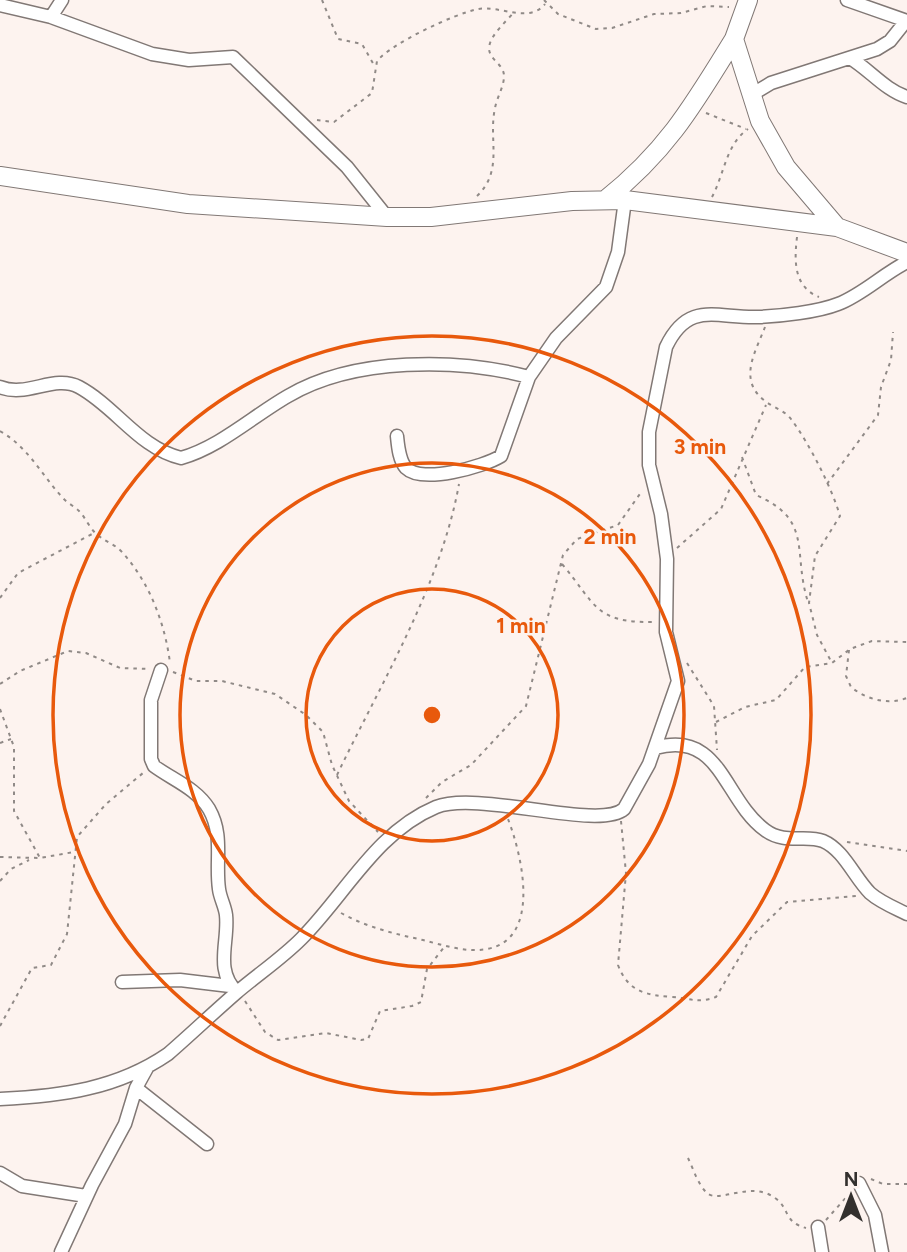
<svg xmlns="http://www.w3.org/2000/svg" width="907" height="1252" font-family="Figtree,sans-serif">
  <rect width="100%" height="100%" fill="#fdf3ef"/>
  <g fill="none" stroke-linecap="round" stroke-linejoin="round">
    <g stroke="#817875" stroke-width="15">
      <path id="street" d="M847,0L907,21
        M0,5L51,17L152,54L189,60L233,57L347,167L387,217
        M51,17L62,0
        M850,58C870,70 885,90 907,97
        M751,95L771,83L877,49L890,41L906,21
        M0,387C27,398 54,374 79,387C116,407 139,448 181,458C220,447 253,416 288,396C354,357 458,358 529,377
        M397,436C398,446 399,460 406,468C422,484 483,467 501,456L529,377L556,338L606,287L618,252L625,200
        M161,670L151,700V759L154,766C173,780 196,788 209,809C224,835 215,861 219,889C220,898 225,906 226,915C229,942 214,970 237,992
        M655,748C721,729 723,799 765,830C785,845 806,834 823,841C844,850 854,877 870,893C880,902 895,908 907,914
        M122,982L180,980L230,986
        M136,1088L207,1144
        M0,1099C61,1096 117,1089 168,1054C191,1034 213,1013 236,993C257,975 281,959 301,939C345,895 376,832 436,807C478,790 599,831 624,809L649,764L678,681L666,632L667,559L661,514L649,465V432L666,347C689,299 718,319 759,317C780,316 818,312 838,304C862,295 883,274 907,262
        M0,1173L22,1186L86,1196
        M859,1183L875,1215L882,1252
        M818,1227L822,1252
        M61,1252L92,1185L125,1124L136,1088L147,1068"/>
    </g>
    <g stroke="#817875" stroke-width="20">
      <path id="secondary" d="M748,0L734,39L760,121L786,167L837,227
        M0,176L188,204L387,217H431L572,201L625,200L837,227L907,253
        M605,200C667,151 694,104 734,39"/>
    </g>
    <path stroke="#908a87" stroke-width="2" stroke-dasharray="3.5 5" stroke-linecap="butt" d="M322,0L338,39L362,44L374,65
      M544,0L558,14L596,29L612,28L654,14L681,13L707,6L729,7
      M706,113L746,129
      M317,120L334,122L372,93L377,61C392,43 454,14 478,9C500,5 529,24 545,4
      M477,196C504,170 488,140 495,108C497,97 504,87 504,76C504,64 489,60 489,48C490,35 506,22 514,12
      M712,197C724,175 726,144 748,129
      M797,237C794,262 794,287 819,297
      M765,327C756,351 737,380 765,401C774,408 784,410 791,419C809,443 832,488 840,516L815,556L809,603L817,635L832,663
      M0,431C28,447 41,474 62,497C67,503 74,506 79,511C86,518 90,530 99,536C106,542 114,544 121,551C149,581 165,623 170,663
      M742,457L756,495C814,520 792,552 808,602
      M827,484L878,415L881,387L891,360L893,332
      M677,548L721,509L766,405
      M562,564C596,604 594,623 653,622
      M0,598L18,573L94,533
      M849,650L846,676L851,687C867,700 888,705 907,698
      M687,663L714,706L717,750
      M173,672L196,681H222L275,694L306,715L323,732L332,765L349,801L378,832
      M0,684L20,671L68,651L86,653L120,668L150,669
      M0,709L14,747V811L40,858
      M716,722L745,707L776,700L805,667L832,663L850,649L872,641L907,642
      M0,743L11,739
      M337,775C381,683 441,585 459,484
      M426,798L442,782L471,765L526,706L563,555L577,539L618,525L642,491
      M621,821L626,873L618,965C628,992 646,995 672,997C691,998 696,1004 716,997L752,936L787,902L856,896
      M847,842L907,851
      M0,857L40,858L74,852
      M0,881L11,869L29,860
      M341,913C366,927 395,934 423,940C443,945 466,953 487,949C542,939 522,855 508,819
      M245,1001L265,1032L278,1040L326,1033L361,1040L368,1039L380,1011L412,1006L421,1002L427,969L445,946
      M0,1026L32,968L51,965L67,934L77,837L106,804L143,773
      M688,1158C693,1168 698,1185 707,1193C719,1204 751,1180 775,1198C790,1208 783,1222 806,1228
      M871,1179L883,1184H907
      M826,1220L850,1193"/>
    <use href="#street" stroke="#fff" stroke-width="12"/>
    <use href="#secondary" stroke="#fff" stroke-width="18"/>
  </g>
  <g fill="none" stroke="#e8590c" stroke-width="3.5">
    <circle cx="432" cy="715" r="126"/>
    <circle cx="432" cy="715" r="252"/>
    <circle cx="432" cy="715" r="379"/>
  </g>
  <circle cx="432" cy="715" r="10" fill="#e8590c" stroke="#fdf3ef" stroke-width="3.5"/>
  <g font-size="21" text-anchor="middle" font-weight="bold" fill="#e8590c" stroke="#fdf3ef" stroke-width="5" stroke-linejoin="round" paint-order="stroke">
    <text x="700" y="454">3 min</text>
    <text x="610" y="544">2 min</text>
    <text x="521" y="633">1 min</text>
  </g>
  <g transform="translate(851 1196)" stroke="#fdf3ef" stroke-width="5" paint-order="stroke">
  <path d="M0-5L12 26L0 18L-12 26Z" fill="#33302e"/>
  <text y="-10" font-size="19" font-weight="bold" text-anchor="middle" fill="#33302e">N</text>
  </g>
</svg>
